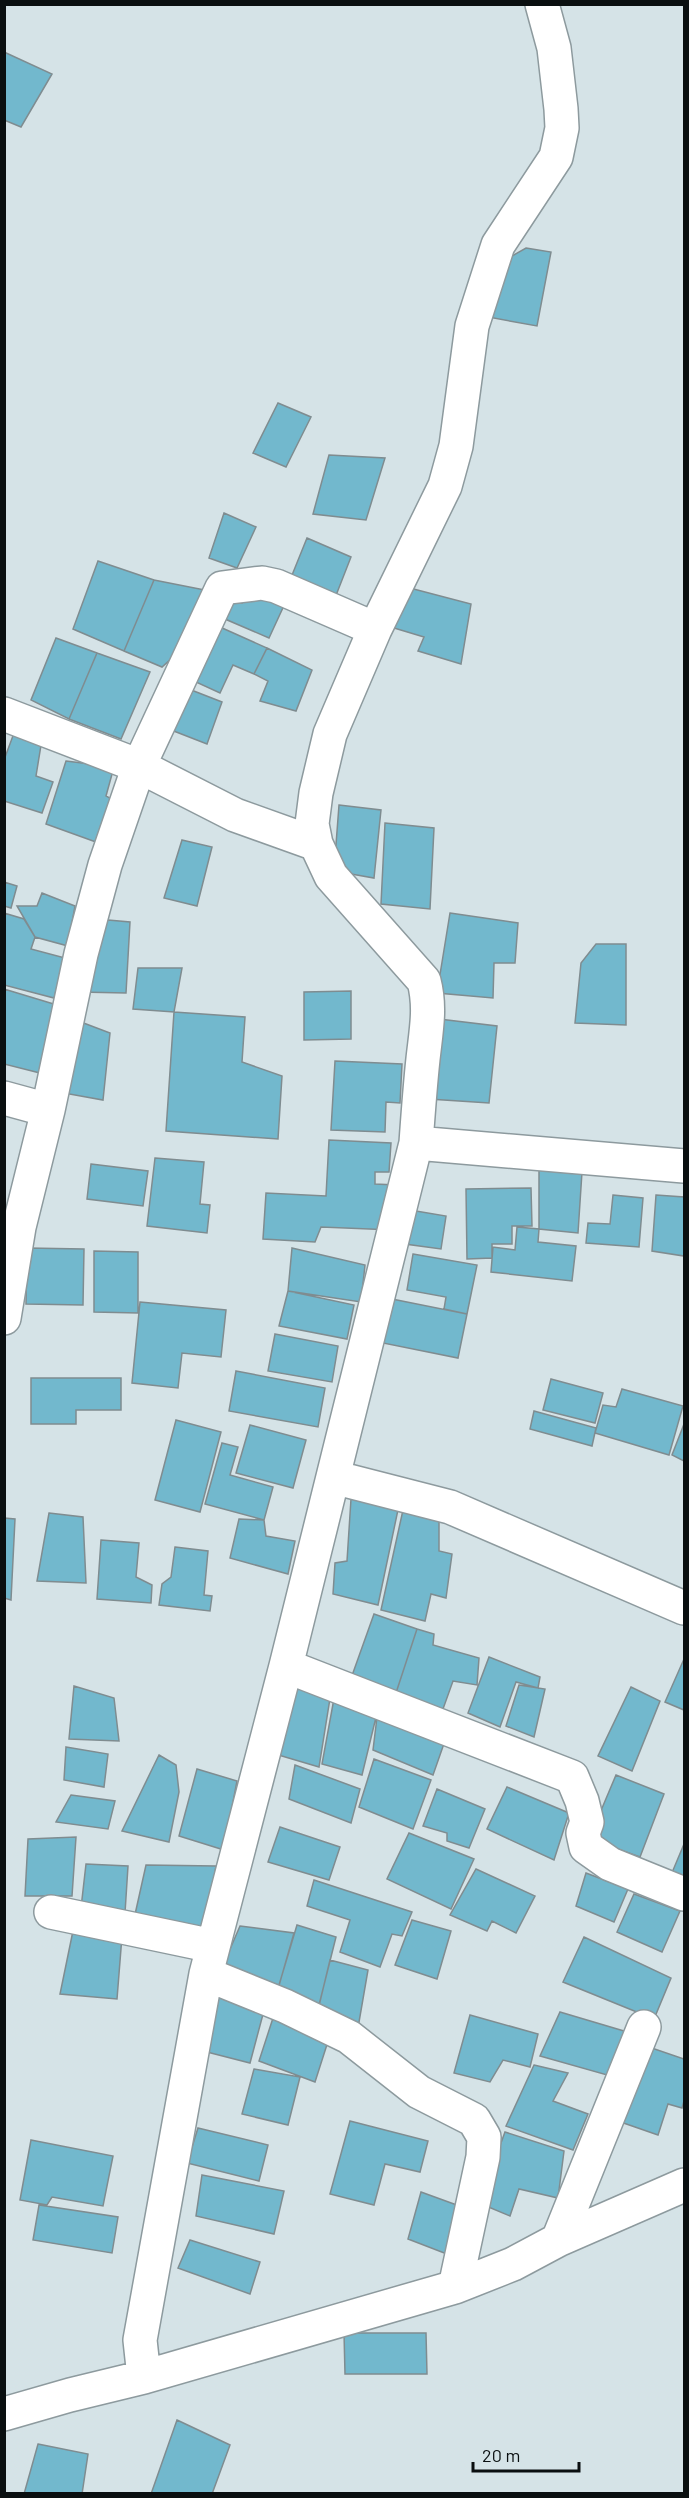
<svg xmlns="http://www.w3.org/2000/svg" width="689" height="2498" font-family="Barlow,sans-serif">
  <rect width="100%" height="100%" fill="#d5e3e7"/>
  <path fill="#72b8cd" stroke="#7f8c90" stroke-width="1.5" d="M4,52L52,74L21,127L4,120Z
    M526,248L551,252L537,326L488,317L498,264Z
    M278,403L311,417L286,467L253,453Z
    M329,455L385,458L366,520L313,514Z
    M224,513L256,527L237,568L209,558Z
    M307,538L351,557L333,603L288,585Z
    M98,561L154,580L124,651L73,629Z
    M154,580L215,592L192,640L162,667L124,651Z
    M406,587L471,604L461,664L418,651L424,637L394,628Z
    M251,589L287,599L269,638L218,616L227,597L242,603Z
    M211,623L267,648L254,674L233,665L220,693L185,677Z
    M56,638L97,653L69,719L31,700Z
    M267,648L312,670L296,711L260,701L268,681L254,674Z
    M97,653L150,672L121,739L69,719Z
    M181,686L222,702L207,744L166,728Z
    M14,733L42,739L36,776L53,782L42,813L4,801V760Z
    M66,761L114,767L106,796L120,804L107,846L46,824Z
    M339,805L381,810L374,878L334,871Z
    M385,823L434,828L430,909L381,904Z
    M182,840L212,847L197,906L164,898Z
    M4,882L17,886L11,908L4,906Z
    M42,893L75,906L68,946L35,937L17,906H37Z
    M4,913L24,919L35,937L31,949L65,958L54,998L4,985Z
    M450,913L518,923L515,963H494L493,998L437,993Z
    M108,920L130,922L126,993L79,992L90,943Z
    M596,944H626V1025L575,1023L581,963Z
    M138,968H182L174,1012L133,1009Z
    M4,989L67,1008L48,1075L4,1064Z
    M351,991V1039L304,1040V992Z
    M174,1012L245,1017L242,1062L282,1076L278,1139L166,1131Z
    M73,1019L110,1033L103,1100L58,1092Z
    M439,1019L497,1026L489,1103L429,1099Z
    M335,1061L402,1064L400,1103L386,1102L385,1132L331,1130Z
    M329,1140L391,1143L389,1172H375V1184L396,1185L393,1230L321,1227L315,1242L263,1239L266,1193L326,1196Z
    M155,1158L204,1162L200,1204L210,1205L207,1233L147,1226Z
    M91,1164L148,1171L143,1206L87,1199Z
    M539,1169L582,1172L578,1233L539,1229Z
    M531,1188L532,1226H512V1244H492V1258L467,1259L466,1189Z
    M613,1195L643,1198L639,1247L586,1243L588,1223L610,1224Z
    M656,1195L684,1197V1256L652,1251Z
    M410,1210L446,1216L441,1249L405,1244Z
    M517,1227L539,1229L538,1242L576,1246L572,1281L491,1272L493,1247L515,1250Z
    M27,1248L84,1249L83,1305L26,1304Z
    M292,1248L365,1265L361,1302L288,1291Z
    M94,1251L138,1252V1313L94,1312Z
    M413,1254L477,1265L467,1314L444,1309L446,1297L407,1290Z
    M288,1291L354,1305L347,1339L279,1326Z
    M392,1299L467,1314L458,1358L383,1343Z
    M140,1302L226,1310L221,1357L182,1353L178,1388L132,1383Z
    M275,1334L338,1346L332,1382L268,1371Z
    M236,1371L325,1388L318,1427L229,1411Z
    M31,1378H121V1410H76V1424H31Z
    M551,1379L603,1393L595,1423L543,1410Z
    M622,1389L683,1406L669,1455L595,1433L603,1405L616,1407Z
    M534,1411L596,1428L592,1446L530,1429Z
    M176,1420L221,1432L200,1512L155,1500Z
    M684,1424V1461L672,1455Z
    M250,1425L306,1440L293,1488L236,1473Z
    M222,1443L238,1447L230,1475L273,1487L264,1520L205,1504Z
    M351,1499L399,1505L378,1605L333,1594L335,1563L347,1561Z
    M403,1510L439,1516V1551L452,1554L446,1598L431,1594L425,1621L381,1610Z
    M49,1513L83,1517L86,1583L37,1581Z
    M4,1518L15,1519L11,1600L4,1598Z
    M239,1519L264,1520L266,1536L295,1541L288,1574L230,1558Z
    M101,1540L139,1543L136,1577L152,1585L151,1603L97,1599Z
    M175,1547L208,1551L204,1595L212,1596L210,1611L159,1605L162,1584L171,1577Z
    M374,1614L417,1629L394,1699L349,1684Z
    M417,1629L434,1634L433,1645L479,1658L477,1685L453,1681L443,1709L394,1699Z
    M489,1657L540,1677L538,1688L516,1682L500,1727L468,1713Z
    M684,1659V1710L665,1702Z
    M292,1685L331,1692L319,1767L275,1754Z
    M519,1685L545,1689L534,1737L506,1726Z
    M74,1686L114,1698L119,1741L69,1739Z
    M631,1687L660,1701L632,1771L598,1756Z
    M335,1693L378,1709L362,1775L322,1764Z
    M378,1709L447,1735L433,1775L373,1750Z
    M66,1747L108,1754L104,1787L64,1780Z
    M159,1755L176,1765L179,1792L169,1842L122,1831Z
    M374,1759L431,1780L413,1829L359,1807Z
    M295,1765L360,1789L351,1823L289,1799Z
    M197,1769L237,1781L224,1850L179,1836Z
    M616,1775L664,1794L640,1857L589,1839Z
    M507,1787L569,1813L554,1860L487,1829Z
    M437,1789L485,1809L469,1848L447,1841V1833L423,1826Z
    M71,1795L115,1801L108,1829L56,1822Z
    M280,1827L340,1847L329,1880L268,1862Z
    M409,1833L474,1859L451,1909L387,1879Z
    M76,1837L72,1896H25L28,1839Z
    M684,1844V1881L671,1875Z
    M86,1864L128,1866L125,1913L81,1908Z
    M146,1865L216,1866L205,1933L134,1919Z
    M476,1869L535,1896L516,1933L492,1921L487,1931L450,1915Z
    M586,1873L628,1889L614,1922L576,1906Z
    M314,1880L412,1912L402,1936L392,1934L380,1967L340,1952L350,1920L307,1906Z
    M634,1894L680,1911L662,1952L617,1932Z
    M412,1920L451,1931L437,1979L395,1965Z
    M297,1925L336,1937L318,2009L276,1995Z
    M74,1926L122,1936L117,1999L60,1994Z
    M240,1926L294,1933L278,1989L221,1970Z
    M584,1937L671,1978L654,2019L563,1982Z
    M330,1960L368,1970L358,2028L317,2014Z
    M219,1984L266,2003L250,2063L199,2050Z
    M560,2012L634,2034L607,2075L540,2056Z
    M274,2015L331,2032L315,2082L259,2061Z
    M470,2015L538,2034L530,2067L503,2060L490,2082L454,2073Z
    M640,2044L684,2059V2101L682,2108L668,2104L658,2135L612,2119Z
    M534,2065L568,2073L553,2101L588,2114L573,2150L506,2126Z
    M254,2069L300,2077L288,2125L242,2114Z
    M350,2121L428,2141L420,2172L385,2164L374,2205L330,2194Z
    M198,2128L268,2145L259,2181L187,2163Z
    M505,2132L564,2151L558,2198L519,2189L510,2216L479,2203Z
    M31,2140L113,2156L103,2206L52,2197L47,2205L20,2200Z
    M202,2175L284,2191L274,2234L196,2216Z
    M421,2192L465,2208L452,2256L408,2239Z
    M39,2205L118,2217L112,2253L33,2240Z
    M190,2240L260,2262L250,2294L178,2268Z
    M344,2333H426L427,2374H345Z
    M177,2420L230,2445L212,2494H151Z
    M38,2444L88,2454L82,2494H24Z"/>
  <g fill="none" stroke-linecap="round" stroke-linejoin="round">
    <g stroke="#8d9a9e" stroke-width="36">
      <path id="street" d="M4,714L139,766L235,815L316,844
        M4,1098L48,1110
        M416,1143L684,1166
        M4,1318L19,1227L48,1110L81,954L105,865L139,766L222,588L262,583L276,586L375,629
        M333,1477L450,1507L684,1608
        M286,1666L572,1777L582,1801L587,1822L583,1833L586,1847L610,1864L684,1894
        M51,1912L213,1946
        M206,1974L285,2006L349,2037L419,2092L474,2120L484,2137L483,2157L455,2287
        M558,2240L644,2027
        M144,2377L140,2340L206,1974L286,1666L416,1143C418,1115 420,1087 423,1059C426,1031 431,1008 424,981L331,876L316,844L312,824L316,793L330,734L375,629L445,486L456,446L472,326L498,245L556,157L562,128L561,109L554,48L542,4
        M4,2414L70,2395L144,2377L455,2287L513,2264L558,2240L684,2185"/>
    </g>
    <use href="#street" stroke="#fff" stroke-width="33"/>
  </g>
  <rect width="689" height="2498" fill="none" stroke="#0a0f10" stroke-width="12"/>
  <path d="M473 2462v9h106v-9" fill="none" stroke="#0a0f10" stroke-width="3"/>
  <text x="482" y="2462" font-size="18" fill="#0a0f10" stroke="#d5e3e7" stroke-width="4.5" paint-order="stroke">20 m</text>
</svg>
